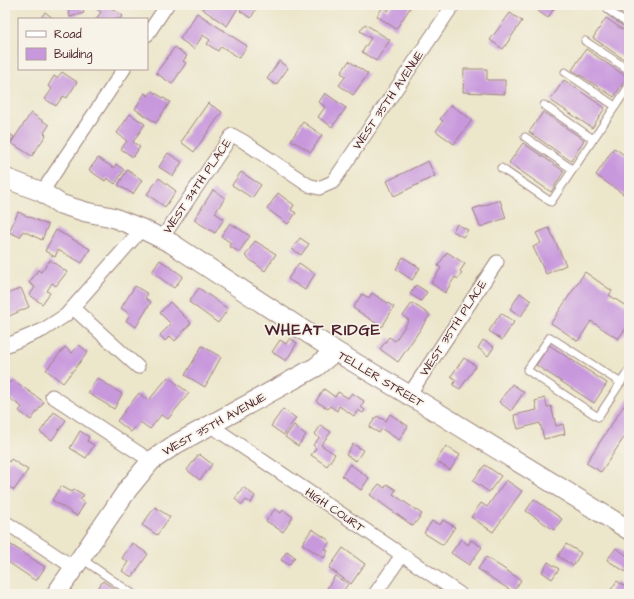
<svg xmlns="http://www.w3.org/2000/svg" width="634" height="599" font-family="'Architects Daughter',sans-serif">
  <rect width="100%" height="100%" fill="#f7f3e8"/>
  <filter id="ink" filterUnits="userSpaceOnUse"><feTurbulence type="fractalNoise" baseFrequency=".025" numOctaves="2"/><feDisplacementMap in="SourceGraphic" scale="8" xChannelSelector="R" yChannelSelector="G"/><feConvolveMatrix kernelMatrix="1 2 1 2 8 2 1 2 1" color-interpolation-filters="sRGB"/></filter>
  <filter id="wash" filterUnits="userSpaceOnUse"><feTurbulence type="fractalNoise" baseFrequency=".012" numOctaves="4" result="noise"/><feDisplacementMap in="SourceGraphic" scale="16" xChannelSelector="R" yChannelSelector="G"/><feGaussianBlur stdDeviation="0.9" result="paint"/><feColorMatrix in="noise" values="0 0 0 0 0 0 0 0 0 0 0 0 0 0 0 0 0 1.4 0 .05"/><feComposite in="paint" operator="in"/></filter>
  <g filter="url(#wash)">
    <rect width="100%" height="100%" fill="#ece6cb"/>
    <g id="blocks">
      <path fill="#c898dd" d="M67,5H82L84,13L70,17Z
        M91,5H107L123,16L120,19H96L101,12Z
        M204,5H234L238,8L227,26L202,9Z
        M244,5H253L257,7L251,18L240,11Z
        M392,5H412L396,29L377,16L383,7L388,11Z
        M537,5H556L548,18L538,11L540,7Z
        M616,5H629V17L614,7Z
        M45,12L54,19H40Z
        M197,13L247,46L239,58L221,46L218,51L207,44L210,40L203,35L194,49L180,39Z
        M510,13L522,21L503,49L490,40Z
        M606,18L629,34V63L593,38Z
        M365,24L390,40L376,61L362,52L371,38L360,31Z
        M175,47L187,56L183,61L186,63L172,84L156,73Z
        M586,49L627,77L614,97L572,70Z
        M279,61L288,68L276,85L267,79Z
        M349,61L368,74L353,95L339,85L346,76L341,73Z
        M464,69H487V80H505V94L463,92Z
        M62,72L77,82L67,98L63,96L56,106L45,99L52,89L48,86L54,76L57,78Z
        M564,80L605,108L592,128L550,100Z
        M152,91L170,102L156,123L135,109L145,93L148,96Z
        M325,93L346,108L332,127L318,117L325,107L319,102Z
        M208,103L222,112L194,152L181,142Z
        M451,105L472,120L454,144L436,131L443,121L440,119Z
        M543,112L584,140L571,161L529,132Z
        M31,113L49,125L44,133L46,135L32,156L11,143Z
        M130,114L145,124L133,142L140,147L133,157L121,149L127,141L117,133Z
        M303,122L322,135L311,152L291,140Z
        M5,130L14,137L7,147L5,145Z
        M523,143L564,171L551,192L509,163Z
        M614,148L629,158V198L596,175Z
        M168,153L182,162L173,176L159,167Z
        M98,158L114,168L116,164L124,170L115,184L107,178L105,181L89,170Z
        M428,161L435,176L394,196L387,181Z
        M127,170L142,180L133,194L118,185Z
        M241,172L261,185L252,198L232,185Z
        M159,178L176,191L165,207L147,194Z
        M213,190L225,198L215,213L224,219L215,233L194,220Z
        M278,193L294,205L291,210L296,213L288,224L267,209Z
        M500,200L506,218L480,227L473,209Z
        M18,212L48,225L42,240L23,231L20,237L9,232Z
        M230,223L250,236L239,252L229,246L231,243L221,236Z
        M457,224L468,230L463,237L453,231Z
        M549,228L566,265L546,274L533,247L541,243L536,233Z
        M56,230L90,249L82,263L58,250L55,257L45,251Z
        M300,238L309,244L301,255L292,249Z
        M255,241L276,254L265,271L245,256Z
        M447,252L465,264L460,271L462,273L458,279L455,277L445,293L431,283L441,268L438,266Z
        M403,257L420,268L412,280L396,269Z
        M50,260L67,272L56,286L52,283L47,291L50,293L42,304L30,295L35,287L29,283L38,270L41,272Z
        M160,260L183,276L174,288L152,272Z
        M299,263L315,274L305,290L288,279Z
        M585,272L612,291L609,295L629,308V324L618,339L591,321L578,341L551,323Z
        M416,285L427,292L421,301L410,294Z
        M135,286L148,294L145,298L151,302L136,327L126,321L130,314L121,308Z
        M21,288L29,307L5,318V295Z
        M199,288L228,309L218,323L189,302Z
        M372,293L394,307L382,327L353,308L362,294L369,298Z
        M520,293L531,301L521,316L510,309Z
        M170,302L191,323L175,341L170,336L165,341L160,335L171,324L160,313Z
        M412,303L430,315L398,362L380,349L389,337L395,341L409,320L403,316Z
        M501,313L514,322L502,340L489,331Z
        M290,338L297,343L286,361L272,352L280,340L286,344Z
        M483,340L494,347L488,356L478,348Z
        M79,345L88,352L63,383L46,370L65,347L72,353Z
        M549,345L607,383L594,403L536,365Z
        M202,346L221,357L205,387L185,375Z
        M464,358L476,366L460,389L453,385L456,380L451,376Z
        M168,377L189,393L168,419L161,415L150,429L140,422L131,432L117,421L139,393L148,401Z
        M97,378L122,394L114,409L88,393Z
        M5,379L11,383L13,380L44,402L31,420L19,411L22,407L5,395Z
        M512,384L524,392L511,411L499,402Z
        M324,389L335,397L338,392L348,398L352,393L364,401L361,407L365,410L363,413L358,410L354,416L339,406L337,411L330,406L328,409L316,401Z
        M545,398L547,407L551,406L556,426L563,424L565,434L544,439L540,423L518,429L514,415L537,410L535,401Z
        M629,398V430L601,472L586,463Z
        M283,409L296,418L284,435L271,426Z
        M54,412L66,420L52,440L40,432Z
        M390,414L408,426L399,440L382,429L379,433L369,427L377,416L386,421Z
        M294,425L306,435L298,446L285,437Z
        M321,425L331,432L321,445L335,454L327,466L311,455L316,448L313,445L319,438L315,434Z
        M80,431L89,437L87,441L94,445L86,458L70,448Z
        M353,444L363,450L356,461L346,455Z
        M446,446L460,455L450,470L436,461Z
        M199,454L212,464L200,480L187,470Z
        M5,459L9,462L11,459L28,470L14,490L5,484Z
        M350,464L369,478L361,490L342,476Z
        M485,465L501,476L489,492L473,481Z
        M506,480L522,491L493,532L471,517L481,503L487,507Z
        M379,484L385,488L387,484L396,490L393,494L422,514L413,526L370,495Z
        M61,486L72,492L74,489L84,495L80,500L85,503L77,516L52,500Z
        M243,487L255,496L251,503L246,500L242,505L235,499Z
        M534,499L562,519L554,530L526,511Z
        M155,507L170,517L157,535L142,525Z
        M275,509L281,513L283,510L293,517L283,532L266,521Z
        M443,520L455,527L443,545L424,533L432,521L440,525Z
        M312,529L330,541L325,549L328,551L324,558L302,544Z
        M461,539L468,545L471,540L482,547L469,565L451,553Z
        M5,541L45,567L36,581L5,560Z
        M132,543L148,554L132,577L122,571L128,562L122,558Z
        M566,544L581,553L573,566L558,556Z
        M343,548L365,564L351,584L329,568Z
        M616,548L629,557V574L607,560Z
        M287,551L295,557L289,565L281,560Z
        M486,557L521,580L513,592L478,569Z
        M548,562L559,569L552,579L542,572Z
        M335,576L348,584L341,594H325L324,593Z
        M103,581L122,594H94Z
        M617,581L627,588L629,585V594H615L610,591Z"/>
    </g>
  </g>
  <g filter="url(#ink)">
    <use href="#blocks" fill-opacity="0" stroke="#9b827b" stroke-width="1"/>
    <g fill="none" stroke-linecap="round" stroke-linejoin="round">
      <g stroke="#9b827b" stroke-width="9">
        <path id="lane" d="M608,10L629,25
          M585,41L629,70
          M565,72L615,106
          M544,105L593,139
          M525,137L572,169
          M501,168L551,202L629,86
          M621,383L550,337L527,370L598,417L629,370
          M82,559L133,594"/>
      </g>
      <g stroke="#9b827b" stroke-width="15">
        <path id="street" d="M147,35L167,5
          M42,192L124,69
          M162,238L232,135L243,141L308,185L319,188L333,182L453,5
          M73,308L138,367
          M5,346L43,330L66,315L142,229
          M409,395L497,262
          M52,396L151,461
          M210,425L460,594
          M5,522L73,567
          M375,594L402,555"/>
      </g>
      <g stroke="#9b827b" stroke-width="21">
        <path id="secondary" d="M5,178L42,192L60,204L86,212L112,217L142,229L171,243L335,351L409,395L629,530
          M56,594L128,489L151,461L176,444L316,367L335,351"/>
      </g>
      <use href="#lane" stroke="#fff" stroke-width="7"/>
      <use href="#street" stroke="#fff" stroke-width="13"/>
      <use href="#secondary" stroke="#fff" stroke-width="19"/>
    </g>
  </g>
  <g text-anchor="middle" stroke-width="3.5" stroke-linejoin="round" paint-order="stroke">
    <g font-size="12" fill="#4a1f2b" stroke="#f7f3e8">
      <text transform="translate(388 100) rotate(-56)" y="4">WEST 35TH AVENUE</text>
      <text transform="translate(197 186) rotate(-56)" y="4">WEST 34TH PLACE</text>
      <text transform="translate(453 328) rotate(-57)" y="4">WEST 35TH PLACE</text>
      <text transform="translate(381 379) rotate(31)" y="4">TELLER STREET</text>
      <text transform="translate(214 424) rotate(-29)" y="4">WEST 35TH AVENUE</text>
      <text transform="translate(335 510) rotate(34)" y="4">HIGH COURT</text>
    </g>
    <g font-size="16" font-weight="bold" letter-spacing="1" fill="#4a1f2b" stroke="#f7f3e8">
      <text x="323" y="335">WHEAT RIDGE</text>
    </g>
  </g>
  <rect width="634" height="599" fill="none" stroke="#f7f3e8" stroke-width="20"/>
  <rect x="18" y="18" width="130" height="52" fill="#f7f3e8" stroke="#b29e9c"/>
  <rect x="26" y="31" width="20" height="6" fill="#ffffff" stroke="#b29e9c"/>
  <text x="54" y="38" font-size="12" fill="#4a1f2b">Road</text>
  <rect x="26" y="48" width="20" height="12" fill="#c898dd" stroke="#b29e9c"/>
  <text x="54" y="58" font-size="12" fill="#4a1f2b">Building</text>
</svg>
